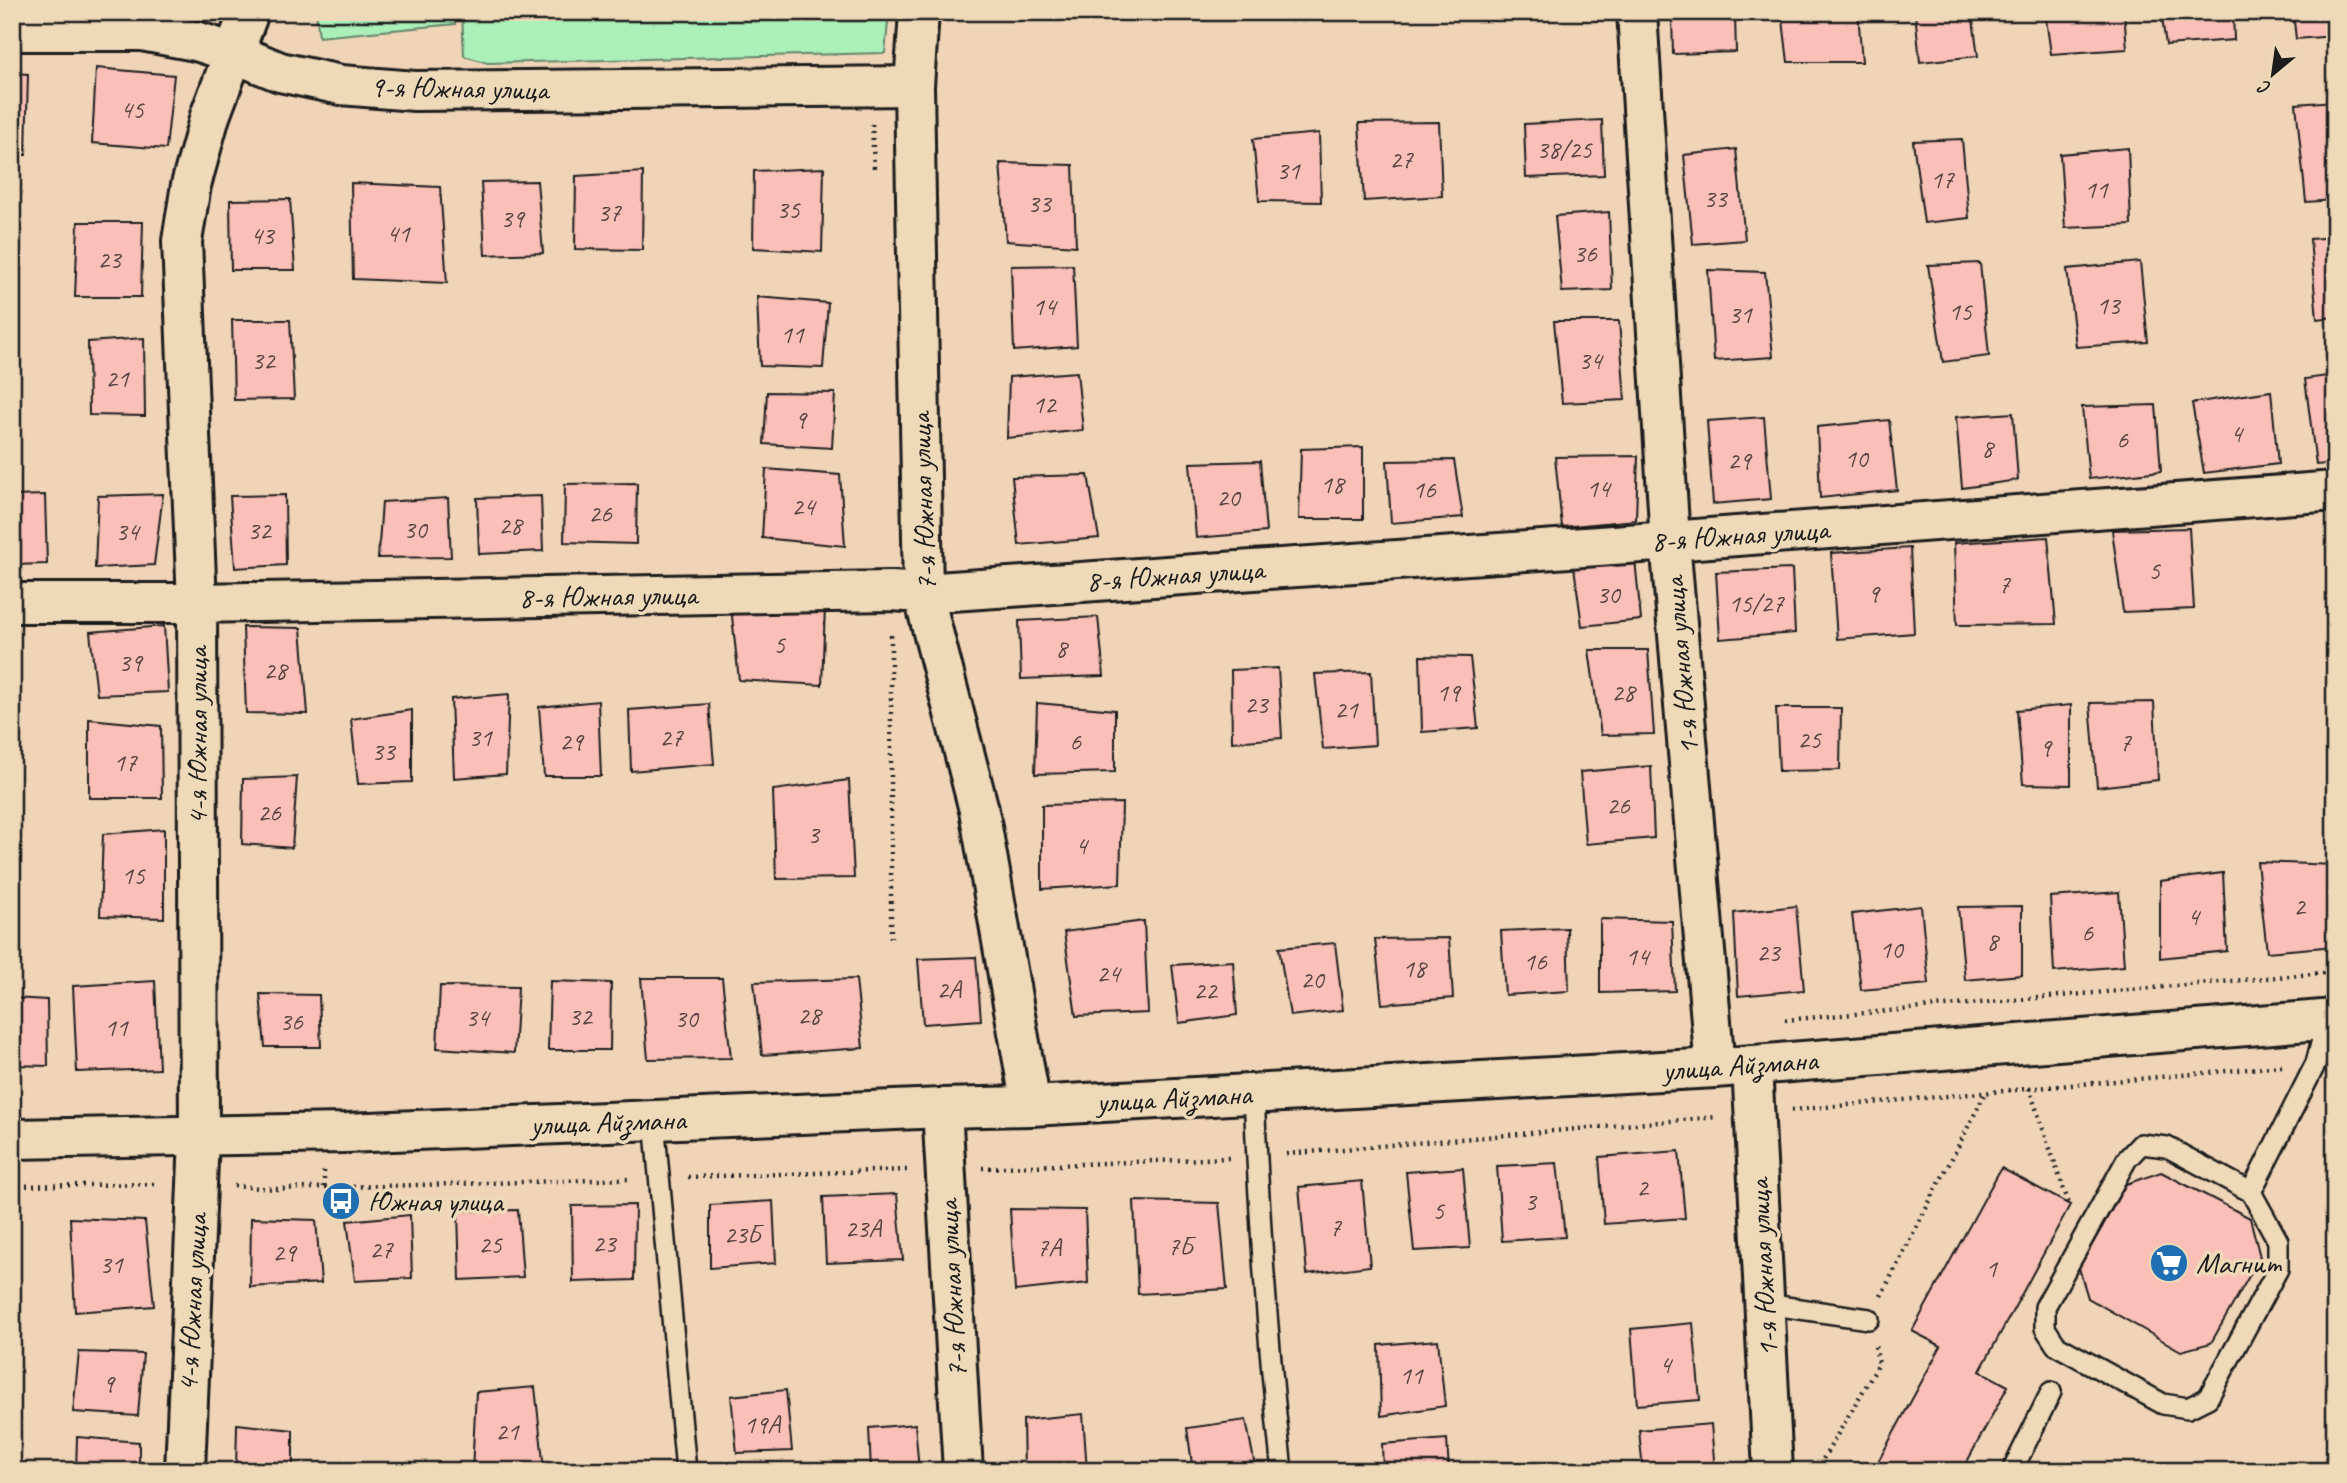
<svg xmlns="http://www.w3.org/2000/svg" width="2347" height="1483" font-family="Caveat,sans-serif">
  <rect width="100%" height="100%" fill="#f0d4b8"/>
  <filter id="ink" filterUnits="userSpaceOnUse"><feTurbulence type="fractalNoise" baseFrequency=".0143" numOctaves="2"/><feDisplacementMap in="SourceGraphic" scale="14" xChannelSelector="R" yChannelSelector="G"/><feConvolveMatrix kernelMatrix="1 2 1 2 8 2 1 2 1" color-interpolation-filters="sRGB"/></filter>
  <g filter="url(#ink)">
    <path fill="#abefb9" stroke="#64866a" stroke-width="2" d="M316,12H454L455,24L319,37Z
      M462,12H889L885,53L488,63L464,56Z"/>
    <path fill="#fabfb7" stroke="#1c1c1c" stroke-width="2" d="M1782,12H1858L1862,62H1788Z
      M1915,12H1972L1978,56L1920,62Z
      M2045,12H2124L2127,49L2051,54Z
      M2161,12H2233L2234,40L2166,45Z
      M2293,12H2335V36L2296,39Z
      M1672,16H1735L1736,52L1673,54Z
      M96,68L174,75L166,149L92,143Z
      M12,73L28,74L26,155H12Z
      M2335,101V200L2306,202L2296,104Z
      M1602,120L1604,175L1526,178L1524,124Z
      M1439,122L1442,196L1364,201L1359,123Z
      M1319,133L1321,202L1259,201L1253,139Z
      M1962,139L1969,218L1924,223L1913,141Z
      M2128,148L2131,225L2065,228L2060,154Z
      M1736,149L1745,240L1693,244L1684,155Z
      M1000,163L1073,165L1076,246L1006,241Z
      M824,168L822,252L753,248L754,171Z
      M643,172L642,250L575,249L576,176Z
      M537,181L543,253L485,255L481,182Z
      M351,183L440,187L447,283L353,279Z
      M290,199L295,270H231L230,200Z
      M1609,212L1612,290L1562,292L1555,216Z
      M78,222H143L141,297H75Z
      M2335,237V317L2317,319L2310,239Z
      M2140,262L2148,342L2076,347L2067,269Z
      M1980,263L1989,356L1943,362L1928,265Z
      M1073,265L1077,346L1014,351L1011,266Z
      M1708,270L1765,272L1773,357L1714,361Z
      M757,297L828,303L823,368L760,366Z
      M232,320H290L294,399L234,400Z
      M1554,321H1619L1625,400L1562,403Z
      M144,338L145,416L89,415L88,342Z
      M1077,372L1083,430L1007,438L1009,377Z
      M2335,375V463L2316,465L2305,379Z
      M2271,391L2278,464L2204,473L2192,403Z
      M767,392L835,393L832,448L764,444Z
      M2156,405L2161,471L2089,479L2082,407Z
      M2013,413L2018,480L1962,488L1956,417Z
      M1764,417L1771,499L1713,504L1707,421Z
      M1889,420L1897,490L1820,498L1817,427Z
      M1363,447V519H1299L1301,449Z
      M1638,456L1636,520L1562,527L1555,457Z
      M1454,460L1463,517L1391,523L1387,461Z
      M1260,461L1266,532L1196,538L1190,463Z
      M766,469L840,475L845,546L762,538Z
      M1088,475L1099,538L1019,545L1012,477Z
      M637,483L636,544L564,542L565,484Z
      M163,494L154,565L95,568L98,496Z
      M45,495L47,564L12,565V496Z
      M285,495L286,565L235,568L230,496Z
      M541,496L543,551L479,554L477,498Z
      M448,498L451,557L378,558L382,502Z
      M2189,528L2194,609L2123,612L2112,530Z
      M2048,537L2056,624L1957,625L1954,543Z
      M1910,548L1914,633L1837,639L1831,553Z
      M1635,559L1641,620L1582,626L1574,567Z
      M1792,569L1795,633L1720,639L1716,572Z
      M731,607H825L822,685L739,680Z
      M1098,617L1104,676L1021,679L1019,621Z
      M164,626L168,692L97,695L90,632Z
      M243,627L301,628L308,714L246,713Z
      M1589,650H1648L1654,734L1601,735Z
      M1420,656L1470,657L1478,728L1422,732Z
      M1278,668L1282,738L1232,742L1231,670Z
      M1371,672L1375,745L1323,749L1315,674Z
      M509,694L506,774L454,778L451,699Z
      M598,701L601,776H544L539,707Z
      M2154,702L2158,780L2097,787L2090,703Z
      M1037,703L1115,710V772L1035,774Z
      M709,704L714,764L631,771L629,710Z
      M2071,705V785L2023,784L2017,710Z
      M1776,708H1841L1840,770L1779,771Z
      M412,710V782L358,784L351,719Z
      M89,719L161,726L162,798H89Z
      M1651,766L1654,838L1586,844L1580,772Z
      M297,777L292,848L242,844L243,779Z
      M849,780L854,878L776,879L773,790Z
      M1122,803L1120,884L1042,889V805Z
      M164,829V918L100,916L103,834Z
      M2257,862L2335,865V946L2267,952Z
      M2223,873L2227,951L2160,958V881Z
      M2119,892L2124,966L2054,972L2050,897Z
      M1796,906L1804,990L1738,996L1734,913Z
      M1921,906L1929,984L1861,990L1852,914Z
      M2022,906V975L1965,980L1958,907Z
      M1600,919L1672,921L1675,991L1600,993Z
      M1144,921L1148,1013L1076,1016L1064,932Z
      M1567,928L1569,991L1505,995L1501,931Z
      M1449,938L1453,998L1382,1004L1375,939Z
      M1335,943L1343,1010L1290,1016L1279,948Z
      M976,957L981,1020L923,1024L918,959Z
      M1233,961L1237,1015L1179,1023L1172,965Z
      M641,978H722L731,1058L648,1059Z
      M856,979L863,1048L762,1055L754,982Z
      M155,981L159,1069L77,1072L73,986Z
      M550,981L611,983L610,1050H548Z
      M440,986L518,987L514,1053L437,1048Z
      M260,994L319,995L321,1047H265Z
      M12,998L47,1000L48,1066L12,1065Z
      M1679,1151L1685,1218L1604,1224L1599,1157Z
      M1557,1163L1565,1237L1502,1241L1497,1166Z
      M1463,1168L1470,1248L1414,1251L1406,1172Z
      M2001,1168L2070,1205L1980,1371L2008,1386L1962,1471H1873L1941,1346L1912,1331Z
      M2161,1172L2250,1218L2260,1257L2211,1343L2181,1351L2088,1298L2079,1268L2126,1184Z
      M1362,1181L1370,1266L1307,1274L1299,1187Z
      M897,1194L903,1260L826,1263L823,1197Z
      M773,1201L776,1263L710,1268V1205Z
      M1134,1201L1219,1203L1227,1289L1138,1294Z
      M635,1205L634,1280L573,1282L572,1206Z
      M1010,1209L1085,1210L1088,1283L1015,1291Z
      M518,1210L523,1277L460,1280L458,1211Z
      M410,1215L412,1278L355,1281L347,1221Z
      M70,1218L145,1221L154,1306L75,1312Z
      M251,1218L316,1220L321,1283L250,1287Z
      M1693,1323L1700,1400L1637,1405L1631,1329Z
      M1438,1340L1445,1406L1381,1416L1379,1345Z
      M79,1352L143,1354L138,1416L73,1412Z
      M535,1387L544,1470L472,1471L476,1392Z
      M786,1390L792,1451L737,1453L731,1396Z
      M1083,1414L1087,1471H1024L1023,1420Z
      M1246,1420L1256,1471H1193L1187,1428Z
      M237,1424L293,1430V1471H236Z
      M915,1424L919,1471H871L869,1428Z
      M1711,1424L1715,1471H1643L1639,1430Z
      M77,1437L139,1442V1471H76Z
      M1447,1439L1449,1471H1383L1382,1444Z"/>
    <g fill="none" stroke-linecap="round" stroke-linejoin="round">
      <g stroke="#1c1c1c" stroke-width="24">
        <path id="service" d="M1254,1093C1259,1219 1268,1346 1282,1471
          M654,1120L686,1471
          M2251,1192L2278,1241V1269L2208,1398L2188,1408L2163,1404L2056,1345L2045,1328V1307L2127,1159L2141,1144L2167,1147L2251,1192L2316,1063L2327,1020
          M1765,1304L1869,1319
          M2012,1471L2051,1392"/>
      </g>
      <g stroke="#1c1c1c" stroke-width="44">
        <path id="minor" d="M919,12L914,86L923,593L979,810L1031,1106
          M1637,12L1670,541L1715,1068
          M12,31H142L196,41L234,53L280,72L341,85L415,91L914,86
          M12,603H197L891,591L923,593L1670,541L2335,491
          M1752,1065L1773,1471
          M942,1108L963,1471
          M185,1471L199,1137L197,603L182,241L191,185L210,116L249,12"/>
      </g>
      <g stroke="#1c1c1c" stroke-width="44">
        <path id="tertiary" d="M12,1139L346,1133L942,1108L1031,1106L1715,1068L2335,1019"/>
      </g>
      <path stroke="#1c1c1c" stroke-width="4.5" stroke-dasharray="2 5" stroke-linecap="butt" d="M872,124L874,168
        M891,635V939
        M1785,1020L2335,972
        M2029,1088L2069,1204
        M1792,1110L2282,1066
        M1286,1154L1717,1117
        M982,1168L1229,1158
        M324,1171V1188
        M688,1177L907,1170
        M12,1186L158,1184
        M234,1186L274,1189L631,1179
        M1881,1296L1986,1092
        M1816,1471L1879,1364L1875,1346"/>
      <use href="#service" stroke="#eed9b8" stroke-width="19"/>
      <use href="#minor" stroke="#eed9b8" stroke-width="38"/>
      <use href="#tertiary" stroke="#eed9b8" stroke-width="38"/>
    </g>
  </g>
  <defs>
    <g id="bus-disc" transform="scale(2.0125)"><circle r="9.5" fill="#1f6fb2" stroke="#eed9b8"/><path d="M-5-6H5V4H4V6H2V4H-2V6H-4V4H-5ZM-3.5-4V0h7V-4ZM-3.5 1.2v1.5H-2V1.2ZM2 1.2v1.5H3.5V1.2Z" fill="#fff"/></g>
    <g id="supermarket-disc" transform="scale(2.0125)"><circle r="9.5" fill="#1f6fb2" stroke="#eed9b8"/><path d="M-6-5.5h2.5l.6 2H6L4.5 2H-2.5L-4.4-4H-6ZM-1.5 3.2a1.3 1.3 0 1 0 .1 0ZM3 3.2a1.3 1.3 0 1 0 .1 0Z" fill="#fff"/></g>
  </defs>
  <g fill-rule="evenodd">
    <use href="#bus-disc" x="341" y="1201"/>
    <use href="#supermarket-disc" x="2169" y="1263"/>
  </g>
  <g text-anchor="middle" stroke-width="7" stroke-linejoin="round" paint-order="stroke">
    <g font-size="26" fill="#544543">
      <text x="132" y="118">45</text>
      <text x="1564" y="158">38/25</text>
      <text x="1401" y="168">27</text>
      <text x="1288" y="179">31</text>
      <text x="1942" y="188">17</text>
      <text x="2096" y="198">11</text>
      <text x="1715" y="207">33</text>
      <text x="1039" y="212">33</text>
      <text x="788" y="218">35</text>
      <text x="609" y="221">37</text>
      <text x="512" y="227">39</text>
      <text x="398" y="242">41</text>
      <text x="262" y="244">43</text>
      <text x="1585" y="262">36</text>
      <text x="109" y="268">23</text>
      <text x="2108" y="314">13</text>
      <text x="1044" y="315">14</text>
      <text x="1960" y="320">15</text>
      <text x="1740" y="323">31</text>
      <text x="792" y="343">11</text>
      <text x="263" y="369">32</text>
      <text x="1590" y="369">34</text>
      <text x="117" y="387">21</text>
      <text x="1044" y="413">12</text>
      <text x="800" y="428">9</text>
      <text x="2236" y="442">4</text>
      <text x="2122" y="448">6</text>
      <text x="1987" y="457">8</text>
      <text x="1856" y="467">10</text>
      <text x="1739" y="469">29</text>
      <text x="1332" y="493">18</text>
      <text x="1598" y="497">14</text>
      <text x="1424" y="498">16</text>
      <text x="1228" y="506">20</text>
      <text x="803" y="515">24</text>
      <text x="600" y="522">26</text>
      <text x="510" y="534">28</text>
      <text x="415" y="538">30</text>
      <text x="259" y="539">32</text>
      <text x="127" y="540">34</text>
      <text x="2154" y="579">5</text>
      <text x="2004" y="593">7</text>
      <text x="1873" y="602">9</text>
      <text x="1608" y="603">30</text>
      <text x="1756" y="612">15/27</text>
      <text x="779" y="653">5</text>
      <text x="1061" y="657">8</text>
      <text x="130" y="671">39</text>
      <text x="275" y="679">28</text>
      <text x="1448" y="701">19</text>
      <text x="1623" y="701">28</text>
      <text x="1256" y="713">23</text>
      <text x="1346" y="718">21</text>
      <text x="480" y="746">31</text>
      <text x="671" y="746">27</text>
      <text x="1809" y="748">25</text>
      <text x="571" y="750">29</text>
      <text x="1075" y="750">6</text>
      <text x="2125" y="751">7</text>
      <text x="2045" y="756">9</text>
      <text x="383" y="760">33</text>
      <text x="125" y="771">17</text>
      <text x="1618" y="814">26</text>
      <text x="269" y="821">26</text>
      <text x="813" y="843">3</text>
      <text x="1081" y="854">4</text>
      <text x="133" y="884">15</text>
      <text x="2299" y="915">2</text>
      <text x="2193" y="925">4</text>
      <text x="2087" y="941">6</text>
      <text x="1992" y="950">8</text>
      <text x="1891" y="958">10</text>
      <text x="1768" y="961">23</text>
      <text x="1637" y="965">14</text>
      <text x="1535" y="970">16</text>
      <text x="1414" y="977">18</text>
      <text x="1108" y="982">24</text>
      <text x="1312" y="988">20</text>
      <text x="949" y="998">2А</text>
      <text x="1205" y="999">22</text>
      <text x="809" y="1024">28</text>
      <text x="580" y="1025">32</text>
      <text x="477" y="1026">34</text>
      <text x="686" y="1027">30</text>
      <text x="291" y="1030">36</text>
      <text x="116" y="1036">11</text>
      <text x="1642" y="1196">2</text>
      <text x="1530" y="1210">3</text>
      <text x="1438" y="1219">5</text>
      <text x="1335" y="1236">7</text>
      <text x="863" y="1237">23А</text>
      <text x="742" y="1243">23Б</text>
      <text x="604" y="1252">23</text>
      <text x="490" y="1253">25</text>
      <text x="1180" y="1255">7Б</text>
      <text x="1049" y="1256">7А</text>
      <text x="381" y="1258">27</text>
      <text x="284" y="1261">29</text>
      <text x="111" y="1273">31</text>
      <text x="1991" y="1277">1</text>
      <text x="1665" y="1373">4</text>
      <text x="1411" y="1384">11</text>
      <text x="108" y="1392">9</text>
      <text x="762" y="1433">19А</text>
      <text x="507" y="1440">21</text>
    </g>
    <g font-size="30" fill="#1c1c1c" stroke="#eed9b8">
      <text transform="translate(459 88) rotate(1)" y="10">9-я Южная улица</text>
      <text transform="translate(923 502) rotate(-92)" y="10">7-я Южная улица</text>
      <text transform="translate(1740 535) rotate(-4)" y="10">8-я Южная улица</text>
      <text transform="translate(1175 575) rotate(-4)" y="10">8-я Южная улица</text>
      <text transform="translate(608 596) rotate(-1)" y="10">8-я Южная улица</text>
      <text transform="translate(1681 666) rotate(-95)" y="10">1-я Южная улица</text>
      <text transform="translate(197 736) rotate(-90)" y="10">4-я Южная улица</text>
      <text transform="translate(1740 1065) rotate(-4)" y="10">улица Айзмана</text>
      <text transform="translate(1174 1098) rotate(-3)" y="10">улица Айзмана</text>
      <text transform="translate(608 1122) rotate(-2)" y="10">улица Айзмана</text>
      <text transform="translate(1763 1268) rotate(-93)" y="10">1-я Южная улица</text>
      <text transform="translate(952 1289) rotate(-93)" y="10">7-я Южная улица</text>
      <text transform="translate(192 1303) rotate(-87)" y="10">4-я Южная улица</text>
    </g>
    <g font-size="30" fill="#1c1c1c" stroke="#eed9b8" text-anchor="start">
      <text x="368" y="1211">Южная улица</text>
      <text x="2196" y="1273">Магнит</text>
    </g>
  </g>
  <rect width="2347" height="1483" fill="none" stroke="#eed9b8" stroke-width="42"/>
  <rect x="21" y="21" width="2305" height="1441" fill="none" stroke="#1c1c1c" stroke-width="2.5" filter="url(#ink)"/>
  <g transform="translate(2273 74) rotate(209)" stroke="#eed9b8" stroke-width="5" paint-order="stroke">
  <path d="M0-5L12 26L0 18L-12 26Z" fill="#1c1c1c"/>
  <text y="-10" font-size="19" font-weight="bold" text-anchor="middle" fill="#1c1c1c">С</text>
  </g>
</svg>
